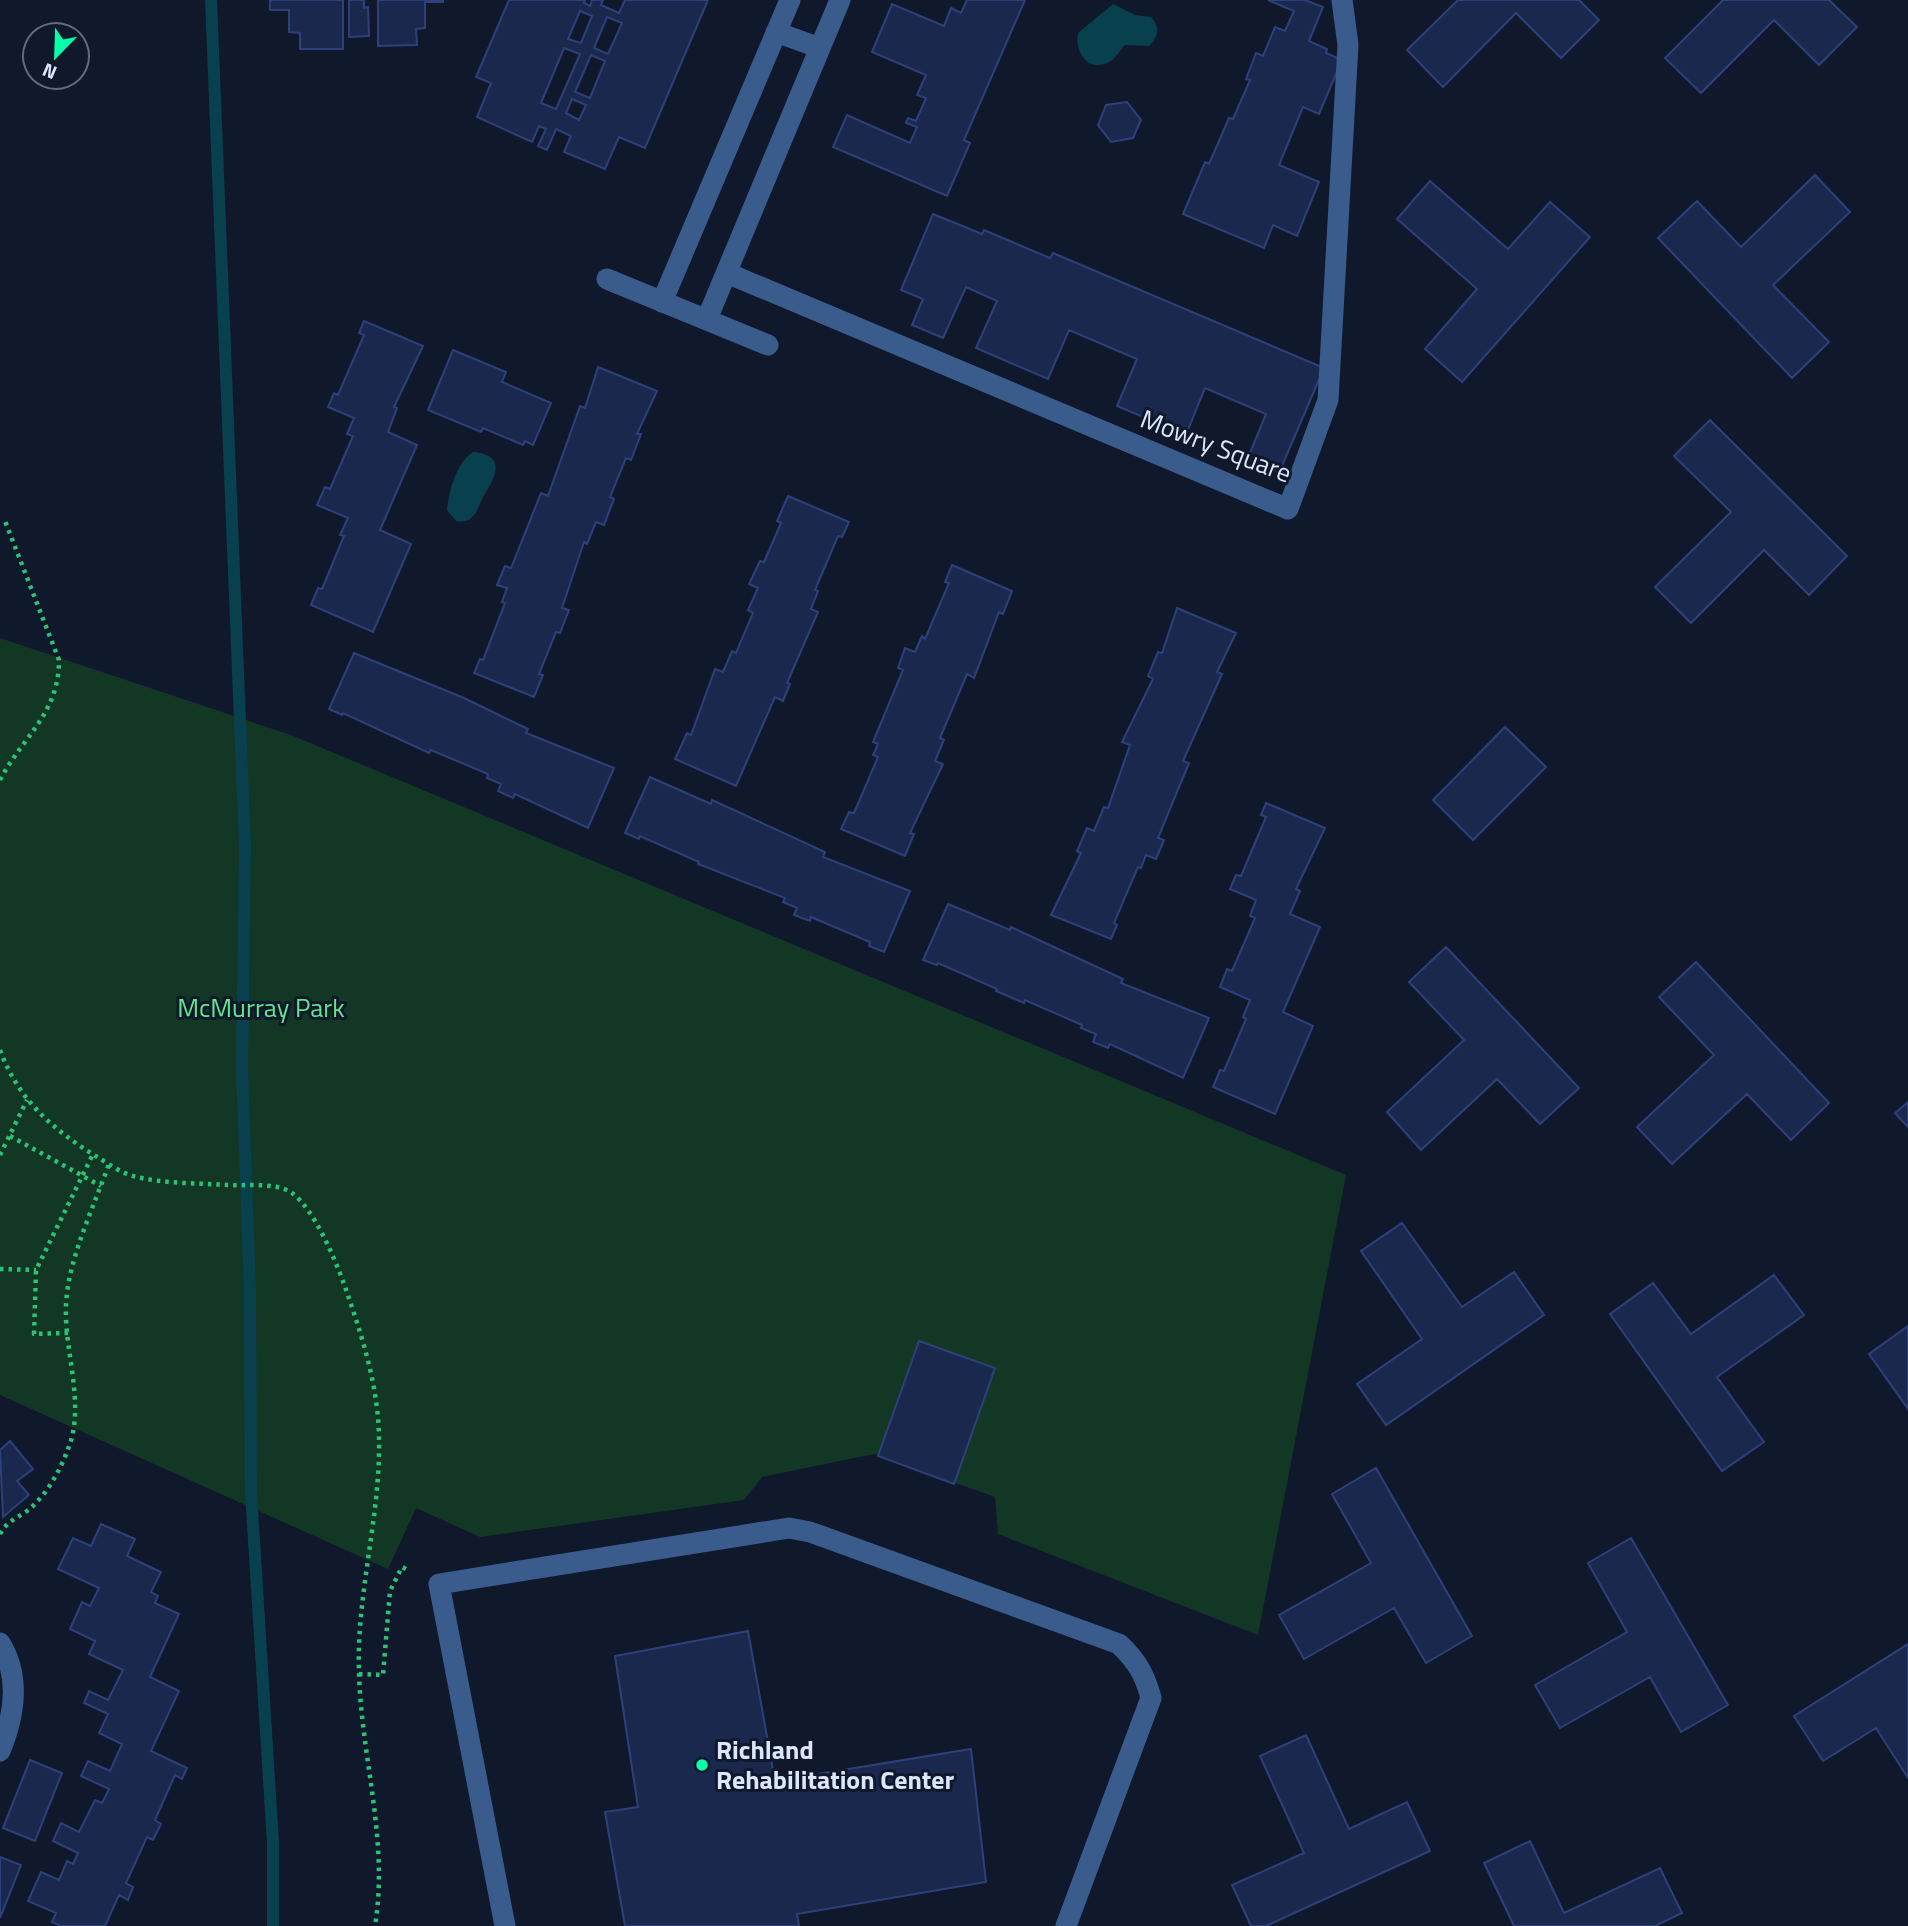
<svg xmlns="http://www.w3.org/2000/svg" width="1908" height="1926" font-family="'Titillium Web',sans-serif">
  <rect width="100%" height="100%" fill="#10182c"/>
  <path fill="#133725" d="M0,638L291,735L1346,1175L1258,1635L998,1534L995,1497L874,1454L762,1477L744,1500L480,1537L416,1508L388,1569L0,1395Z"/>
  <path fill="#09404d" d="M1113,4L1135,15L1151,17C1161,27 1158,38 1149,46L1125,45C1119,52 1114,61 1105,64C1085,70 1075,50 1078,33Z
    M473,452C508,455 495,478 483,497C480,503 477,513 472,517C468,522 462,522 456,521L447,510C449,491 456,463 473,452Z"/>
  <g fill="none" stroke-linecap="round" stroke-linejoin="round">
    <path stroke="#09404d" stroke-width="12" d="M211,0L245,846L242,1069L250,1291L251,1493L273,1843V1926"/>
  </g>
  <path fill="#1b284e" stroke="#2d407b" stroke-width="2" fill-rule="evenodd" d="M270,0H343V49H300V33L289,32V10H270Z
    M349,0H364V8L368,7L369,36L349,37Z
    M378,0H443V2H425V28L416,29L417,45L378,46Z
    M509,0H585L584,3L590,6L592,0H603L601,5L619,13L625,0H708L645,148L619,137L605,169L564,152L571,136L556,129L547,150L538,146L546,129L539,126L532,142L477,117L491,83L476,77ZM580,11L592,16L581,43L568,39ZM607,17L622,23L608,54L594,48ZM564,48L580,54L556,109L541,103ZM591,55L605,61L590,98L575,92ZM572,99L586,105L579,120L566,113Z
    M967,0H1025L964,140L970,143L947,196L833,147L847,115L910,143L917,127L906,123L908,118L916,121L926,98L917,95L926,75L872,52L892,4L944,26L951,8L961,13Z
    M1268,0H1305L1323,7L1309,41L1327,49L1326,53L1342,60L1319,114L1303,107L1279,165L1319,182L1297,236L1273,225L1264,248L1183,214L1205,162L1209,164L1229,118L1233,119L1250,80L1246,79L1256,53L1263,56L1275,27L1285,31L1294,11Z
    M1458,0H1579L1599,20L1561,58L1516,13L1443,87L1407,50Z
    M1723,0H1829L1857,27L1819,65L1774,20L1701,93L1665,58Z
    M1127,102L1141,120L1133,138L1111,142L1098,125L1106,105Z
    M1815,175L1850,212L1773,285L1829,342L1792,378L1658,238L1697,201L1741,247Z
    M1430,181L1508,249L1550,202L1590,237L1462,382L1425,349L1477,289L1397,219Z
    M933,214L982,234L984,230L1050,258L1053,253L1324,368L1279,473L1247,460L1266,414L1205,388L1186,435L1117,406L1137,359L1069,330L1048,379L976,348L997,301L966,287L943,338L912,325L923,299L901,290Z
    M364,321L423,346L394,407L397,408L388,432L417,445L380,530L411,544L373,632L311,605L318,588L322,589L344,536L340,535L348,518L317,505L325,487L330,489L353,436L347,434L354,418L328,407L334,393L338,395L364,335L359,333Z
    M453,350L506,372L502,382L551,403L533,445L525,441L523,445L483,428L481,432L428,410Z
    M598,367L657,391L637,434H641L631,460L626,458L610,497L614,499L604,525L596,522L587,544L584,542L562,608L569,610L560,633L556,632L539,674L543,675L534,697L474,673L480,659L483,660L505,603L502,602L507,588L497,585L505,566L511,568L541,493L548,496L580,406L585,408Z
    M1710,420L1847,556L1809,595L1764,550L1691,623L1655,587L1731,512L1674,456Z
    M788,496L849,522L842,537L838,536L815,590L818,591L811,609L818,612L787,683L790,684L783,701L775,697L736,786L675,759L687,733L691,735L715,669L723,672L732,651L736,653L753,613L748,610L758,588L749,584L760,561L764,562L781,523L777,521Z
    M952,565L1012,591L1003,614L999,612L974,678L967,674L940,738L944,740L935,761L943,764L910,833L914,834L905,856L841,829L849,812L854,813L878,757L873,755L878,744L873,742L903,670L898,668L905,648L915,652L922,636L925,639L949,583L945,582Z
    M1177,608L1236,633L1217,672L1222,674L1183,761L1189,763L1158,838L1164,840L1156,859L1146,855L1141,868L1138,867L1114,923L1117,925L1111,939L1051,915L1081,853L1077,851L1087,828L1094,831L1104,807L1108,808L1130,745L1122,742L1153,679L1148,676L1158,652L1162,653Z
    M354,653L464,698L528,729L526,733L614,768L588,828L515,794L513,798L498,791L501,784L487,778L488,774L431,750L429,753L343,713L342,715L329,709Z
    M1505,727L1546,767L1473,840L1433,800Z
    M650,777L711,804L712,800L825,852L823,857L910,891L884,952L869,946L870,942L811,917L810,921L794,915L797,908L783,902L785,898L698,864L699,862L640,836L639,839L625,833Z
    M1266,803L1325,828L1296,889L1300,891L1290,914L1320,927L1283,1012L1313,1026L1275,1114L1213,1087L1220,1070L1224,1071L1246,1019L1243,1017L1250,1000L1220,987L1227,969L1232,971L1255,918L1250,916L1256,900L1230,889L1236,875L1241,876L1266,817L1261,815Z
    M948,904L1010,930L1011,927L1123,979L1121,983L1209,1018L1183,1078L1110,1044L1108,1048L1093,1042L1096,1034L1081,1028L1082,1025L1025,1000L1024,1003L996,991L997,989L938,963L937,965L923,960Z
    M1446,947L1579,1088L1540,1124L1497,1079L1421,1150L1387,1112L1464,1040L1409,982Z
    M1696,962L1829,1103L1791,1140L1747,1094L1672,1164L1637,1127L1714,1055L1659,997Z
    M1908,1102V1127L1895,1113Z
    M1402,1223L1462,1307L1514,1272L1544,1315L1386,1425L1357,1384L1422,1339L1361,1251Z
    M1774,1275L1804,1315L1717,1377L1764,1442L1722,1471L1610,1314L1653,1283L1691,1334Z
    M1908,1326V1409L1869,1354Z
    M919,1341L995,1368L954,1484L878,1456Z
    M10,1441L33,1469L17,1481L29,1495L3,1517L0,1450Z
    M1376,1468L1472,1636L1426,1663L1394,1608L1304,1659L1279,1615L1371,1563L1332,1494Z
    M101,1524L135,1539L127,1556L161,1572L151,1592L158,1596L155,1603L179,1614L150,1677L179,1691L151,1751L187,1768L182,1779L175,1775L155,1820L161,1824L153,1840L147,1837L126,1883L133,1887L128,1900L119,1895L105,1926H61L52,1922L56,1913L28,1901L41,1872L59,1880L67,1861L73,1864L78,1853L53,1841L61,1823L79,1832L95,1800L102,1803L109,1789L81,1776L88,1761L110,1771L122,1744L99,1733L108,1714L84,1703L89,1691L108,1700L123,1670L89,1654L95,1641L70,1629L82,1602L90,1606L99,1588L58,1569L73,1538L91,1546Z
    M1631,1538L1728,1705L1681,1732L1650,1677L1560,1728L1535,1685L1627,1632L1588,1563Z
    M748,1631L775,1781L971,1749L986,1882L797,1914L799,1926H625L605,1812L638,1807L615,1656Z
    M1908,1644V1778L1876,1728L1823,1761L1794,1716Z
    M1306,1735L1349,1829L1407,1802L1430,1851L1266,1926H1251L1232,1885L1304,1853L1260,1756Z
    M30,1760L62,1773L35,1841L3,1828Z
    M1530,1841L1564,1913L1660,1868L1682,1913L1655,1926H1514L1484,1863Z
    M0,1857L21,1865L0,1918Z"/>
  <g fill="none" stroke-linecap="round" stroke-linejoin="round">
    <path stroke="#2cc376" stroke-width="4.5" stroke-dasharray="3.5 5" stroke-linecap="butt" d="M0,780C23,736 59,714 59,660L5,521
      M0,1050C18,1099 51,1128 94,1155C106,1162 119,1172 133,1176C163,1184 196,1183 227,1185C246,1186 276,1182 292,1193C314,1209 335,1259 344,1284C359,1327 374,1372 378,1418C385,1503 356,1588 359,1672C361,1757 389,1840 375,1926
      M10,1136L101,1186
      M0,1155L27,1100
      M0,1269L36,1270
      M68,1333L34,1334L36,1270L93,1154
      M0,1534C7,1521 16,1519 27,1511C46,1496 60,1471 68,1449C86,1405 64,1352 66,1306C67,1262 94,1206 109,1164
      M359,1674L383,1675L390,1591L402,1567L410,1571"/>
    <path stroke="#3a5c8d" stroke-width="21" d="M776,32L820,48
      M727,273L1288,509L1328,400L1348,45L1342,0
      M607,279L768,345
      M662,302L790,0
      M707,319L840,0
      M0,1643C21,1677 14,1717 0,1751
      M505,1926L439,1584L789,1528L810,1532L1119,1644C1137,1661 1145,1675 1151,1698L1066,1926"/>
  </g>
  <circle fill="#08ffa9" stroke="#10182c" stroke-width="2.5" cx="702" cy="1765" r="7"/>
  <g text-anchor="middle" stroke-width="6" stroke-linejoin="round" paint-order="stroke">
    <g font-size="26" fill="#dce7ff" stroke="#10182c">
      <text transform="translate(1216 446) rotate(21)" y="9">Mowry Square</text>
    </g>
    <g font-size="26" fill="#61e689" stroke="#10182c">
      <text x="261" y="1017">McMurray Park</text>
    </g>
    <g font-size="26" font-weight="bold" fill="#dce7ff" stroke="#10182c" text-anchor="start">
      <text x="716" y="1759">Richland<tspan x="716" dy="30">Rehabilitation Center</tspan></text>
    </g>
  </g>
  <g transform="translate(56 56) rotate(203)"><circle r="33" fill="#10182c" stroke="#626b80" stroke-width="2"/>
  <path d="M0-5L12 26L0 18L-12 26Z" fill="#08ffa9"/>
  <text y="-10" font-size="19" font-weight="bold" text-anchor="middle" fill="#dce7ff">N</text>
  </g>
</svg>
